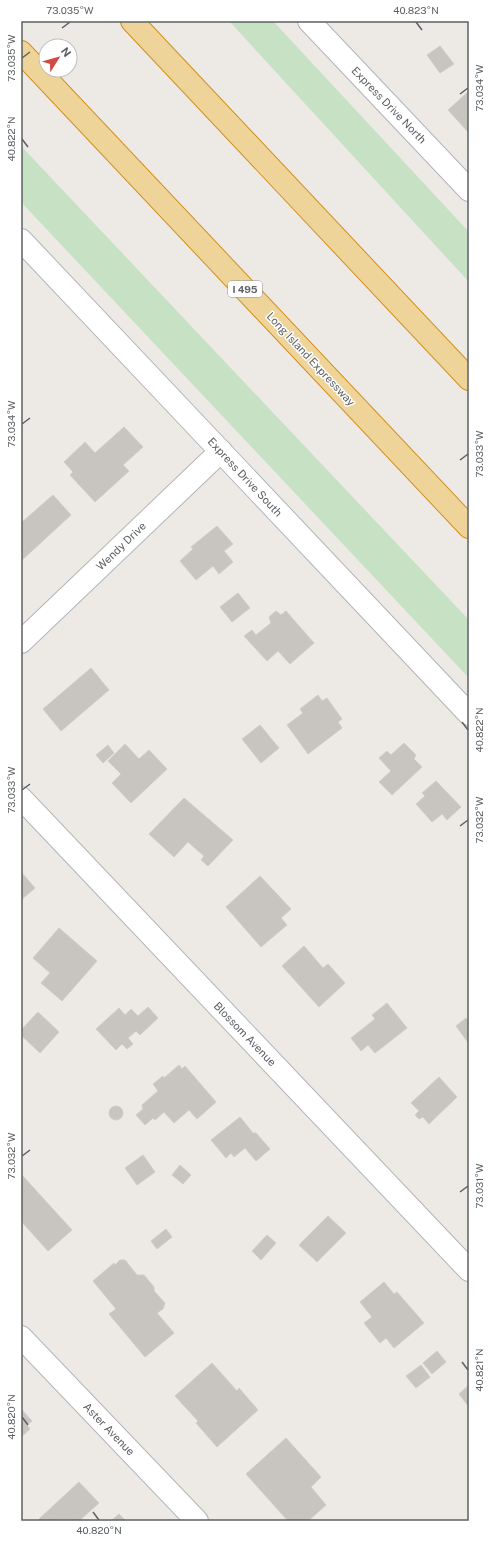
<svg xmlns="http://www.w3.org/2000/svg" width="490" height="1542" font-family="'Public Sans',sans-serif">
  <rect width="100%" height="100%" fill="#edeae5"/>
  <path fill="#c6e1c4" d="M229,21H273L469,232V282Z
    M21,146L469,620V678L21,202Z"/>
  <path fill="#c8c5c1" stroke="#d1ccc4" d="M440,46L454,64L440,73L427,55Z
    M469,91V133L448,110Z
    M124,427L143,447L123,465L129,471L95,502L70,475L73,472L64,462L85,442L95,453Z
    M53,495L71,515L21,561V523Z
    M217,526L233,544L224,551L233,562L219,574L213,566L196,580L180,561L193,549L191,547Z
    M238,593L250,608L232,622L220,607Z
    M276,611L281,615L286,611L314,643L290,664L278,651L267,661L244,636L252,630L256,635L271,623L269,617Z
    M91,668L109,690L61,731L43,709Z
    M318,695L322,701L327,698L342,719L338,722L342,728L308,754L287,725L303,713L300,709Z
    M260,725L279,748L261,763L242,739Z
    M404,743L416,755L414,759L422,767L392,795L379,782L391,771L379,758L387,751L391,755Z
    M125,744L139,759L149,750L167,769L131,803L112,783L121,774L108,761Z
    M108,745L114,753L103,763L96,755Z
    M436,781L461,807L447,820L442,814L432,822L416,804L425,796L422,793Z
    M184,798L233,840L208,866L201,860L204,856L188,842L174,857L149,834Z
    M21,872L35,888L21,900Z
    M260,876L291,909L281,918L287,925L261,947L226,907Z
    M59,928L97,961L62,1001L41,983L50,973L33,958Z
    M304,946L323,968L328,964L345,983L319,1007L282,966Z
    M387,1003L407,1028L375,1053L368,1045L361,1051L351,1038L375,1019L372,1015Z
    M148,1007L158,1018L140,1035L136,1031L128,1038L133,1044L127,1049L122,1044L116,1050L96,1029L119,1008L125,1015L131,1009L138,1016Z
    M38,1012L59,1032L40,1053L21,1035V1030Z
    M466,1018L469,1022V1044L456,1026Z
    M179,1065L182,1069L185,1066L216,1102L197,1119L189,1110L174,1123L164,1112L155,1120L153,1118L145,1125L136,1115L143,1109L142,1105L158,1091L153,1084L163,1076L164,1078Z
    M439,1077L457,1097L429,1124L423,1117L419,1119L415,1115L419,1111L411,1103Z
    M109 1113a7 7 0 1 1 14 0a7 7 0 1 1-14 0Z
    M240,1117L253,1133H256L270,1149L256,1161L245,1148L234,1157L231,1153L226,1158L211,1140Z
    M143,1155L155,1172L137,1185L125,1168Z
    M180,1165L191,1175L183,1184L172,1175Z
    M21,1174L72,1230L48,1251L21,1221Z
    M328,1216L346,1233L317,1262L299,1245Z
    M166,1229L172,1237L157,1249L151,1241Z
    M267,1235L276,1243L261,1260L252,1251Z
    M120,1260H125L137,1275H144L154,1287V1291L165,1303L163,1309L157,1313L174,1333L145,1357L109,1314L116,1309L93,1281L114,1263L115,1265Z
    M384,1282L394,1294L397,1292L424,1323L394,1348L386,1338L380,1343L364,1323L372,1317L360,1302Z
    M437,1351L446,1362L432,1374L423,1363Z
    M212,1363L237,1391L239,1388L258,1410L217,1447L196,1423L198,1421L175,1396Z
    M421,1365L430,1377L416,1388L406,1376Z
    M469,1385V1407L459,1394Z
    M21,1409L32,1421L27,1425L30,1429L21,1437Z
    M286,1438L321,1477L311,1487L326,1505L308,1521H288L246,1474Z
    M79,1482L99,1503L79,1521L62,1520L41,1521L39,1519Z
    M119,1514L126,1521H111Z"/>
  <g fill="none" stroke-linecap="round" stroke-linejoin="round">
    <g stroke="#b2b5b8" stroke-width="24">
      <path id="minor" d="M21,642L221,451
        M21,798L469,1270
        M21,1337L197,1521"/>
    </g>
    <g stroke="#b1b4b8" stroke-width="24">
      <path id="secondary" d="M309,21L469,190
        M21,240L469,714"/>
    </g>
    <g stroke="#d48f1d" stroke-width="24">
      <path id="motorway" d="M132,21L469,379
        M21,52L469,527"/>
    </g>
    <use href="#minor" stroke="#fff" stroke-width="22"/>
    <use href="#secondary" stroke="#fff" stroke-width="22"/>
    <use href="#motorway" stroke="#efd499" stroke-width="22"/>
  </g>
  <path fill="none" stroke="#5c6063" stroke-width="1.5" d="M416,22L422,30M62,28L70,22M22,58L30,52M460,94L468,88M22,139L28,147M22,424L30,418M460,460L468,454M462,722L468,730M22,790L30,784M460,826L468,820M22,1156L30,1150M460,1192L468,1186M462,1362L468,1370M22,1417L28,1425M93,1512L99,1520"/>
  <g text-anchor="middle" stroke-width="3" stroke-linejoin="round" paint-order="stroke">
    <rect fill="#fff" stroke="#8d9092" stroke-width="1" x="228" y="281" width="34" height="16" rx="3"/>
    <g font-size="10" font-weight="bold" fill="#5c6063">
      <text x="245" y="293">I 495</text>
    </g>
    <g font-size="11" fill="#5c6063" stroke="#fff">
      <text transform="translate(389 105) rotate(46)" y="4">Express Drive North</text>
      <text transform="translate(311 359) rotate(47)" y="4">Long Island Expressway</text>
      <text transform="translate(245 477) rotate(47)" y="4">Express Drive South</text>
      <text transform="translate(121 546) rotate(-44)" y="4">Wendy Drive</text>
      <text transform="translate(245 1034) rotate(46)" y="4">Blossom Avenue</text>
      <text transform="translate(109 1429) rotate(46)" y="4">Aster Avenue</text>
    </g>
  </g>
  <rect width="490" height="1542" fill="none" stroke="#ffffff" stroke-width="44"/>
  <g transform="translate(58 58) rotate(53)"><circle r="19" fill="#ffffff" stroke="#bebfc1"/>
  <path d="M0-3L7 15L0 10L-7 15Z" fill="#d34745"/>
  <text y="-6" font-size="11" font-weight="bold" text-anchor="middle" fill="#5c6063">N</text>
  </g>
  <rect x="22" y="22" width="446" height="1498" fill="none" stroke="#5c6063" stroke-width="1.5"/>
  <g font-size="10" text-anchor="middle" fill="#5c6063">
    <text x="70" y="14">73.035°W</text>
    <text x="416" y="14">40.823°N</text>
    <text transform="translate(11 58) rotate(-90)" y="4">73.035°W</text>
    <text transform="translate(479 88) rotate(-90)" y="4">73.034°W</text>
    <text transform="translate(11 139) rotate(-90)" y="4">40.822°N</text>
    <text transform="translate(11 424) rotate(-90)" y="4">73.034°W</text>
    <text transform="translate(479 454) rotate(-90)" y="4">73.033°W</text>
    <text transform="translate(479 730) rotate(-90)" y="4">40.822°N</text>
    <text transform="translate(11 790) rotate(-90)" y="4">73.033°W</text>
    <text transform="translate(479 820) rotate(-90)" y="4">73.032°W</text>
    <text transform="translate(11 1156) rotate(-90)" y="4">73.032°W</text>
    <text transform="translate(479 1186) rotate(-90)" y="4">73.031°W</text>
    <text transform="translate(479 1370) rotate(-90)" y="4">40.821°N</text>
    <text transform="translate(11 1417) rotate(-90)" y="4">40.820°N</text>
    <text x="99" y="1534">40.820°N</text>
  </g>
</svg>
